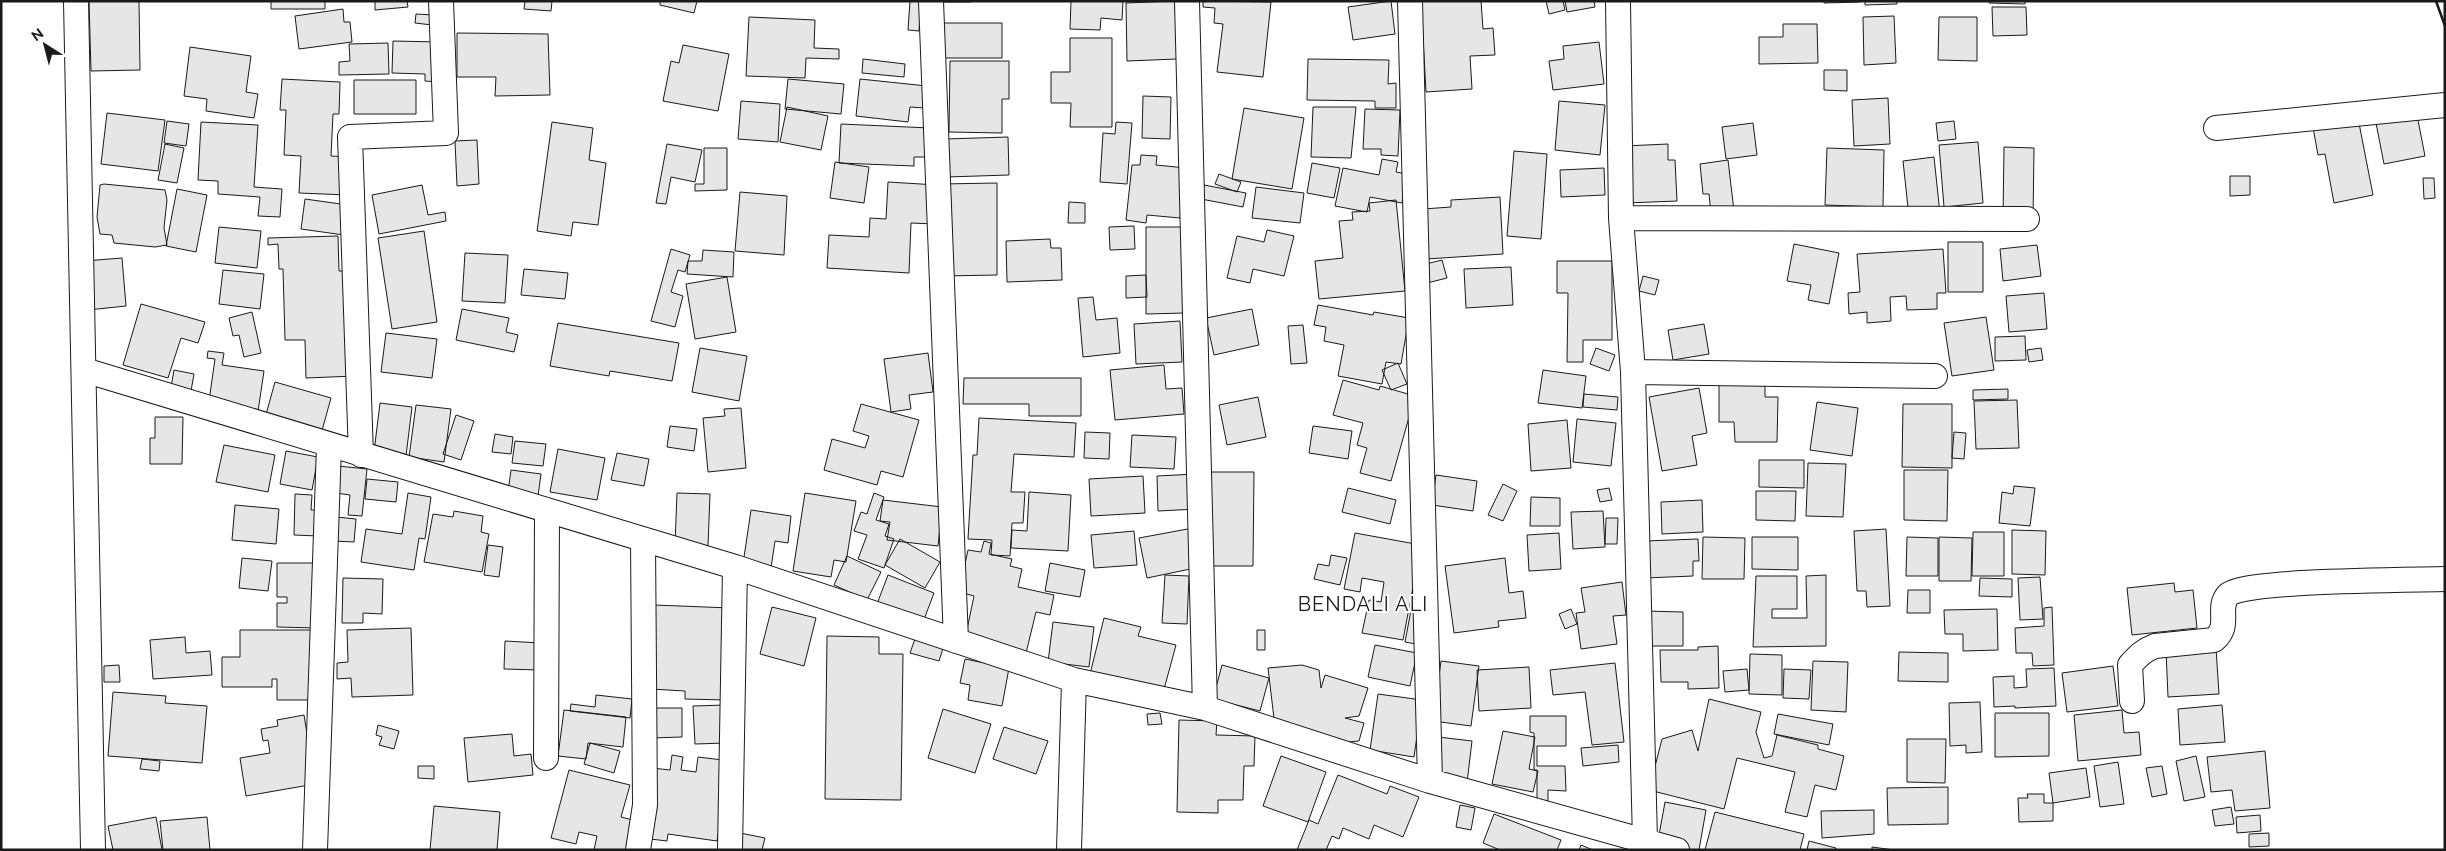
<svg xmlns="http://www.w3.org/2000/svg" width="2446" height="851" font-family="Raleway,sans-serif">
  <rect width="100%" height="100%" fill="#fff"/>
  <path fill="#e6e6e6" stroke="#1a1a1a" d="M89,1H139L140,70L91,71Z
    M271,1H325V9H271Z
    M375,1H407L408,7L375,10Z
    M525,1H552L551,11L524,9Z
    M660,1H697L694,13L660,5Z
    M910,1H921L919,31L908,30Z
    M938,1H971V2H938Z
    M1071,1H1123L1122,20L1101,18L1100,30L1070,29Z
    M1175,1L1177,59L1127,61L1126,3Z
    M1203,1L1271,2L1263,77L1217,72L1223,24L1214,23L1215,8L1203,7Z
    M1391,1L1395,34L1353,40L1348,7Z
    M1421,1H1481L1483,29L1493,28L1495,55L1470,56L1472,89L1426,92Z
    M1546,1H1563L1565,10L1549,14Z
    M1565,1H1594L1595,7L1567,12Z
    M1824,1H1859V2L1824,3Z
    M1865,1H1897V4L1865,5Z
    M1989,1H2025V4L1989,3Z
    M1992,7H2026L2027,35L1993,36Z
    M343,9L344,22H350L352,42L299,49L295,16Z
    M416,14L433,15L432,25L415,23Z
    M1894,16L1896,63L1864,65L1863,17Z
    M749,17L815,20L814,48L839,49V59L806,58L805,78L746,76Z
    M1939,17H1977V61L1938,60Z
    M943,23H1002V58H939Z
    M1783,24H1817L1818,63L1759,64V37H1783Z
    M457,33L548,34L550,95L495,96L496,77H457Z
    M1070,38H1112V127H1070L1071,103H1051V72H1070Z
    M393,41L440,42L438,82L425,81V74L392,73Z
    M1599,42L1604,84L1553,90L1549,61L1564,59L1563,46Z
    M388,43L389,74L339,75V62L350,61L349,44Z
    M683,45L729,54L718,111L663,101L671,61L679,63Z
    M190,47L251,56L246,92L258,94L254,118L206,111L207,99L184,96Z
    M863,59L905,64L904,77L862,73Z
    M1308,59L1389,60L1388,84L1396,83V108H1375V101L1307,100Z
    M950,61H1009V99H1002V133L949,132Z
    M1824,70H1847V91L1824,90Z
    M282,79L340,82L339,114H333L331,156L349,157L348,195L299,193L301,156L284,155L286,110H280Z
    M788,79L844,84L841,114L785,109Z
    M860,79L927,86L925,108L910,107L908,122L856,116Z
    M354,80H416V114H354Z
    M1143,96L1171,97L1170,139L1142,138Z
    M1888,98L1890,144L1854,146L1852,100Z
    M741,101L780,104L778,142L738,139Z
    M1559,101L1605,105L1600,155L1555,150Z
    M787,107L828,116L821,150L780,142Z
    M1313,107H1356L1351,158L1311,157Z
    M1244,108L1304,118L1292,189L1232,179Z
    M1365,109L1400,110L1398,156L1381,155V149H1363Z
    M107,113L165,120L158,171L101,164Z
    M2357,113L2373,195L2334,203L2325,154L2318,155L2312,122Z
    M2417,115L2425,156L2384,164L2376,123Z
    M167,121L189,124L186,146L164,143Z
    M1954,121L1956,139L1938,141L1936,123Z
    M201,122L258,125L254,187L282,189L280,217L258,216L260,197L218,194V181L198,180Z
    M552,122L593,128L589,160L606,163L598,225L573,222L571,236L537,231Z
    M1116,122L1132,123L1127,184L1100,182L1103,133L1115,134Z
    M1753,123L1757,155L1726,159L1722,127Z
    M841,124L930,128L928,157H914V166L839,163Z
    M1008,137L1009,175L946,177L945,139Z
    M477,140L479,184L457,186L455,141Z
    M1978,142L1983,203L1944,207L1939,145Z
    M165,144L184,148L177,183L158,180Z
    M667,144L702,150L695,182L671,177L666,204L656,203Z
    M1668,144V160H1675L1677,201L1626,203L1624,146Z
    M2004,147L2034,148L2033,220L2003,219Z
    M704,148H727V190L695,191V184H704Z
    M1827,148L1884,150L1883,207L1825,205Z
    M1514,151L1547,154L1541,239L1507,236Z
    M1141,155L1157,156L1156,165L1186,168L1180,218L1147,215L1146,223L1126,220L1132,165H1140Z
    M1934,157L1940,214L1909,217L1903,161Z
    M1382,159L1398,162L1396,172L1407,174L1402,203L1370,197L1367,212L1335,206L1343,168L1379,175Z
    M1728,160L1734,211L1711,214L1709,194H1703L1700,164Z
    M835,162L869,167L864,203L830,198Z
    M1312,163L1340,168L1334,198L1307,193Z
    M1604,168L1605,195L1561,197L1560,170Z
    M1219,174L1241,182L1237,192L1215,184Z
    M2230,176H2250V195L2230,196Z
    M2423,178H2434L2435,198L2424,199Z
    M888,182L937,185L935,224L911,223L909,273L827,268L829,235L869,237L870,218L886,219Z
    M997,183V275L942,276L941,184Z
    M104,184L165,190L167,200L164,228L167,245L155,247L114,243L112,235L100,234L97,217L100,185Z
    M422,185L428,215L445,212L446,221L379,234L372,195Z
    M1204,185L1246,193L1243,207L1201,199Z
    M1256,187L1304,193L1300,223L1252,218Z
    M177,189L207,195L196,252L166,246Z
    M740,192L787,196L784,255L735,251Z
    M1500,197L1503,254L1426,259L1423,209L1451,207V200Z
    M305,199L348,205L344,235L301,229Z
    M1396,200L1405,291L1319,299L1315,261L1343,258L1339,221L1353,220L1352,212L1370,211L1369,203Z
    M1069,202L1085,203V223H1068Z
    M1134,226L1135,249L1110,250L1109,227Z
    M219,227L261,231L257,268L215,263Z
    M1146,227H1184L1185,313L1146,314Z
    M1267,230L1294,236L1284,276L1253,269L1250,283L1227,278L1237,236L1264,242Z
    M424,231L437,322L392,329L378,238Z
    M338,236L339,271H352L355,376L306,378L305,340H285L283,269H279L278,244L268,245V238Z
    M1050,239L1051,248H1061L1062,280L1007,282L1006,241Z
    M1948,242H1983V292H1948Z
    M1794,244L1839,253L1829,304L1808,300L1811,285L1787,281Z
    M2037,245L2041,276L2003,281L2000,249Z
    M671,249L690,255L685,272L678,270L671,292L683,296L675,327L651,321Z
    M1943,249L1946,293H1937V309L1907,310L1906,296L1890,297L1891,321L1867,323V312L1849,314L1848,293L1860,292L1857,254Z
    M703,250L734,252L733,277L687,274L688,261H702Z
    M465,253L508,255L505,303L462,301Z
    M122,258L126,306L88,310L84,261Z
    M1442,260L1447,278L1427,283L1422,265Z
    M1557,261H1612V340H1583V362H1567L1568,293H1557Z
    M1511,267L1513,305L1466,308L1464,269Z
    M524,269L568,273L565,299L521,295Z
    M223,270L264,274L260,309L219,304Z
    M1146,275L1147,297L1126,298V276Z
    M1643,276L1659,280L1655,295L1639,291Z
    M727,277L736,332L695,339L686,284Z
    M2044,293L2047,329L2009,332L2006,296Z
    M1093,297L1096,320L1117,318L1120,353L1083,357L1078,298Z
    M141,304L205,322L198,343L181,338L168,378L123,365Z
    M1318,305L1373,315L1374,312L1409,318L1401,364L1386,362L1382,384L1338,376L1344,345L1324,341L1326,327L1314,325Z
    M462,309L509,318L506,332L518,335L514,352L456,340Z
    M1252,309L1259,345L1214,355L1206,318Z
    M252,312L261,353L244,357L239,335L233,336L229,318Z
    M1986,317L1994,370L1952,376L1944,323Z
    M1180,321L1182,362L1136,364L1134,324Z
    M558,323L679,343L672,381L610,371L609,376L550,366Z
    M1704,324L1709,354L1673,360L1668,330Z
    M1303,325L1307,363L1291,364L1288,326Z
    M386,333L437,339L432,378L381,372Z
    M2025,336L2026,360L1995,361V337Z
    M700,348L747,356L739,401L692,392Z
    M1596,348L1615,355L1609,371L1590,364Z
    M2041,348L2043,360L2029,362L2027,350Z
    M208,351L224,353L222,365L264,371L257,418L209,401L215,359L207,358Z
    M928,353L933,392L909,395L911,409L891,412L884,359Z
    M1398,363L1407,384L1391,390L1382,370Z
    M1164,365L1166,389L1182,388L1184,414L1115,420L1110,370Z
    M174,370L194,374L191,391L171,387Z
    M1543,370L1586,376L1582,408L1538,403Z
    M964,378H1081V416H1029V404H963Z
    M1719,379H1765V397H1778L1777,442H1735L1734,422H1719Z
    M1343,380L1379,390L1380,386L1415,396L1391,481L1360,473L1367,448L1357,445L1363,423L1333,415Z
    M275,382L331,398L321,434L265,418Z
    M1699,388L1707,433L1692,436L1697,465L1662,471L1649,397Z
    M2008,389V399L1973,400V390Z
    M1584,394L1618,397L1617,410L1583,407Z
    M1258,397L1266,437L1227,445L1219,405Z
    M2017,400L2019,448L1976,449L1974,401Z
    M1817,402L1858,408L1852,456L1810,450Z
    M380,403L412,407L406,456L374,452Z
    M861,404L919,420L903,477L881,471L877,485L824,470L832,439L865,448L869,436L853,431Z
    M1903,404H1952V468L1902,467Z
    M416,405L451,409L444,462L409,457Z
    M741,408L746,468L708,472L703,418L725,416L724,409Z
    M456,415L474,421L461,460L443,454Z
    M155,417H183L182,464H150V438H155Z
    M979,418L1076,423L1074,457L1014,454L1011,492H1025L1023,523H1012L1010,556L991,555L992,540L968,539L973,455H977Z
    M1577,419L1616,423L1611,466L1573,462Z
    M1567,420L1571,468L1531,471L1528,424Z
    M670,426L697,429L694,451L667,447Z
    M1313,426L1352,431L1348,459L1309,453Z
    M1085,432L1110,433L1109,459L1084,458Z
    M1954,432L1966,433L1964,459L1952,458Z
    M495,434L513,437L511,454L492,452Z
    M1132,435L1176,437L1174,469L1130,467Z
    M515,441L546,444L543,466L512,463Z
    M224,445L275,455L268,492L216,482Z
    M558,449L605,458L597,500L550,492Z
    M286,451L318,457L312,490L280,484Z
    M617,453L649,459L644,486L611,480Z
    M1759,460H1804V488L1759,487Z
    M1808,463L1846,464L1843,517L1806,516Z
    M338,466L367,469L362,516L348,515L350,495L335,493Z
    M511,470L541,474L538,496L508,492Z
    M1904,470H1948L1947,521L1904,520Z
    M1210,472H1254L1253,566H1209Z
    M1196,474L1197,509L1158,511L1157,476Z
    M1436,475L1477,481L1473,511L1432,505Z
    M1143,476L1145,513L1091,516L1089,479Z
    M367,479L398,482L396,502L365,499Z
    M1503,484L1517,491L1503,521L1488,515Z
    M2014,486L2035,488L2030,526L1999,523L2002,492L2013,494Z
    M1348,488L1396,500L1390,524L1342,512Z
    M1609,488L1612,500L1600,502L1597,490Z
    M1756,491H1796L1795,521L1756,520Z
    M1029,492L1071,495L1068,551L1011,548L1012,530L1027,531Z
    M408,493L431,497L425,539L419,538L414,570L361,562L366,529L402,534Z
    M677,493L710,494L708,546L675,545Z
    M805,493L856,501L846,562L834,560L831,577L793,571Z
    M874,493L884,497L876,520L889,524L885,536L894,539L884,568L858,559L867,535L854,531L861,512L867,514Z
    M295,494L312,495L311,510H319L318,536L294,535Z
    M1531,497L1560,498V526H1530Z
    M883,500L942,507L938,546L887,540L890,522L880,521Z
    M1702,500L1703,532L1662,534L1661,502Z
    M235,505L279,509L276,544L232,540Z
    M751,510L791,516L788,543L775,541L771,568L743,564Z
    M454,511L483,516L481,532L489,534L482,572L424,562L433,514L453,517Z
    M1603,511L1605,547L1573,549L1571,512Z
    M336,517L356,519L354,542L334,541Z
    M1606,518H1618L1617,544H1605Z
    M1193,528L1200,567L1147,578L1139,538Z
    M1886,529L1890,606L1867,607L1866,591H1857L1854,531Z
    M2012,530L2046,531L2045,575L2012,574Z
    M1134,531L1137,565L1094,568L1091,535Z
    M1973,532H2004V576H1972Z
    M1355,533L1421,545L1403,640L1362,633L1369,600L1381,602L1384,582L1362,578L1360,592L1344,589Z
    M1559,533L1561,569L1529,571L1527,535Z
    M1703,537L1745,538L1744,579H1702Z
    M1752,537H1798V570L1752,569Z
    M1907,537L1938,538V576H1906Z
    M1939,537L1972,538L1971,581H1939Z
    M900,539L940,562L925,588L885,565Z
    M1698,539L1699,561H1693V576L1645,578V541Z
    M984,541L991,543L989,554L1012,559L1010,566L1022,569L1018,587L1054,595L1050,615L1036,612L1026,653L965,639L974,596L959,592L968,550L981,552Z
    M488,545L503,547L499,577L484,575Z
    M1331,555L1347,558L1340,585L1314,579L1318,564L1329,566Z
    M847,556L881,572L867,600L834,585Z
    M242,558L272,561L268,591L239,588Z
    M1505,558L1509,593L1523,591L1526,618L1498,621L1499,627L1454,633L1445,566Z
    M277,563H319L318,628L277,627V603H287V597H277Z
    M1050,563L1085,570L1080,597L1045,591Z
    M888,575L934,593L923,622L877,604Z
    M1165,575L1189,576L1187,624L1162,623Z
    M1826,575V646L1753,647L1756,576H1797V609H1772V618H1807L1806,576Z
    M2040,577L2043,619L2020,620L2018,578Z
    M343,578L383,579L382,614L363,613V623H342Z
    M1980,578L2012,579V597L1979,596Z
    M1622,582L1626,615L1613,616L1617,644L1581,649L1576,613L1585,612L1581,588Z
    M2174,583L2175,592L2193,590L2197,628L2132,635L2127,588Z
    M1908,590H1930V613H1907Z
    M654,605L731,608L726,700L685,699V691L651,689Z
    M772,607L816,618L804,666L760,654Z
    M2052,607L2054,665L2033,666L2032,653H2016L2015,628L2044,626V608Z
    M1571,609L1577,624L1565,629L1559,614Z
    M1997,609L1998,650L1963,651V634H1945L1944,610Z
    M1411,610L1415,612L1416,644L1405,642Z
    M1645,611L1683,612V646H1650Z
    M1104,618L1141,627L1138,636L1176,645L1163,693L1090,674Z
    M1053,622L1094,627L1089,667L1048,662Z
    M411,628L413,695L352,697L351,678L337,679V663L348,662L347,630Z
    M240,630H314L309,700H277V679H272V687H222V657H240Z
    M1257,630H1265V650H1257Z
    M827,636L879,637V654H903L901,800L825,799Z
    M916,636L944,645L939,661L910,653Z
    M185,637L186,653L210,651L212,675L153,679L150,640Z
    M505,641L541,643L540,670L504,669Z
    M1375,645L1417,653L1410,686L1368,677Z
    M1718,646L1719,688L1688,689V682H1661L1660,650H1698V647Z
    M2216,648L2219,694L2168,697L2166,651Z
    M1899,652L1948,653V682L1898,681Z
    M1750,654L1782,655V695L1749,694Z
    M965,659L1009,668L1002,706L968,700L970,685L960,683Z
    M1441,661L1479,666L1471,726L1433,721Z
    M1813,661L1848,662L1846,712L1811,710Z
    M1615,663L1624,742L1592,745L1585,692L1553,695L1550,670Z
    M119,665L120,682H104V666Z
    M1222,665L1269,678L1260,711L1213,699Z
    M1302,665L1319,670L1321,688L1325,675L1368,688L1359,716L1345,718L1364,723L1359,741L1349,742L1325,735L1275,727L1268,668Z
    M2113,666L2118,706L2067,712L2062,673Z
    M1529,667L1531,708L1479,711L1477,670Z
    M2054,668L2056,706L2015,708V706L1994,707L1993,677L2014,676V688L2027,687L2026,669Z
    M1747,669L1749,690L1725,692L1723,671Z
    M1784,669L1811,670L1809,699L1783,698Z
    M113,692L166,696L165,703L207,706L202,763L108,756Z
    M1378,694L1422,700L1414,757L1370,750Z
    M596,695L632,699L630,718L570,711L571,704L595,707Z
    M1709,699L1761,712L1756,732L1764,758L1772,756L1777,735L1818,745V749L1844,756L1836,790L1815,785L1807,817L1785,812L1795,772L1737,758L1724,809L1649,790L1662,739L1692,730L1698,751Z
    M1980,702L1982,752L1966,753V745L1950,746L1949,703Z
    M725,705L726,743L695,744L693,706Z
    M2222,705L2225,742L2180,745L2178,709Z
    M651,708H682V737L651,738Z
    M943,709L991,724L975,773L928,758Z
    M564,710L626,717L623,747L588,743L586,759L558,756Z
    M2122,710L2124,733L2139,732L2141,755L2078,761L2074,715Z
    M1160,713L1162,724L1148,725L1147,714Z
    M1995,713H2049V756L1995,757Z
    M1778,714L1833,724L1829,745L1774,734Z
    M304,715L315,784L246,796L240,758L270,753L268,740L263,741L261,729L278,726L277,720Z
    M1530,716H1566V746H1537V766H1565L1566,791L1548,790V806H1537V770H1534V733L1530,732Z
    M1179,720L1217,721L1216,735L1255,736L1254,766H1244L1243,800H1218V813L1177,812Z
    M378,725L399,731L394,749L379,745L382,737L376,735Z
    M1004,727L1048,741L1036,774L993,759Z
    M1503,731L1535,737L1529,769L1538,771L1533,792L1492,784Z
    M512,734L514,756L531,754L533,775L468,782L464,738Z
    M1438,737L1472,741L1467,783L1433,779Z
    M1907,739H1946L1945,783L1907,782Z
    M590,743L620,751L614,773L584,764Z
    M1618,745L1619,762L1583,766L1581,748Z
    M2265,751L2270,808L2235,811L2232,790L2211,792L2207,757Z
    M672,755L683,757L681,770L696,772L698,757L731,761L717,841L668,834L667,841L642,838L652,768L670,770Z
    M1281,756L1326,772L1308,822L1263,806Z
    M2196,756L2205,797L2184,801L2176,761Z
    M142,759L160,761L159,771L140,769Z
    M2118,762L2124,804L2100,807L2094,766Z
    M418,766H434V779L418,778Z
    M2162,766L2167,794L2152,797L2146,768Z
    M2086,768L2090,797L2053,803L2049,773Z
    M569,770L630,785L621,817L640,822L632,850H594L597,836L579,832L576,844L551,838Z
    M1338,775L1387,794L1390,786L1419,797L1403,837L1374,825L1369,839L1343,828L1339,839L1332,836L1326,850H1297L1309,820L1318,824Z
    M1948,787V824L1888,825L1887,788Z
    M2027,794H2044V803H2053V821L2019,822L2018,798H2028Z
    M1665,802L1706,810L1699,850H1678L1657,846Z
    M1460,805L1475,808L1471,830L1456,827Z
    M434,806L500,812L497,850H430Z
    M2231,807L2234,824L2215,826L2212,810Z
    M1874,810V834L1822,838L1821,811Z
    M1715,812L1804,834L1800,850H1705Z
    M1494,814L1561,840L1557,850H1500L1483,843Z
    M2260,815L2261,831L2237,833L2236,817Z
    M156,817L162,850H113L108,826Z
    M207,817L210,850H163L160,821Z
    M740,833L765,838L762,850H737Z
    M2269,833V846L2249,847V834Z
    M1809,841L1836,848L1835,850H1807Z
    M1581,845L1593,850H1579Z
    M1872,847L1894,850H1872Z"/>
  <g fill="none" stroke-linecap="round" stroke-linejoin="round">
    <g stroke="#1a1a1a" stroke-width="26">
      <path id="minor" d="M76,1L93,850
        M931,1L956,641
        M1187,1L1205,708
        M1410,1L1430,781
        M1618,1L1621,218L1633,372L1645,840L1640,850
        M2216,128L2445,105
        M1621,218L2027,219
        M84,370L735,567L1074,680L1205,708L1430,781L1677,850
        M1633,372L1935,376
        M361,455L350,137L446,133L441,1
        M2132,701L2130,665C2138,656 2144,650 2155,646L2214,640C2232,625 2216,609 2228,595C2240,580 2415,580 2445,579
        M546,758L547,511
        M315,850L329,446
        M638,850L645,805L643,540
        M730,850L735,567
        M1069,850L1074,680"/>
    </g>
    <use href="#minor" stroke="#fff" stroke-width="24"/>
    <path stroke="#1a1a1a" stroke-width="2.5" d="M2436,1L2445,26"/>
  </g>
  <g text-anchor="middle" stroke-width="4" stroke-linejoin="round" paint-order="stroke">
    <g font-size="20" letter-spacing="1" fill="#1a1a1a" stroke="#fff">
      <text x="1363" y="611">BENDALI ALI</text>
    </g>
  </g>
  <rect width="2446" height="851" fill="none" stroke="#1a1a1a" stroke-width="5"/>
  <g transform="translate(45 45) rotate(324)" stroke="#ffffff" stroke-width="4" paint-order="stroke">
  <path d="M0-4L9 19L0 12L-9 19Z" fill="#1a1a1a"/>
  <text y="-8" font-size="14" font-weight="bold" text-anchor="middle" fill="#1a1a1a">N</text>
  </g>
</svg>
